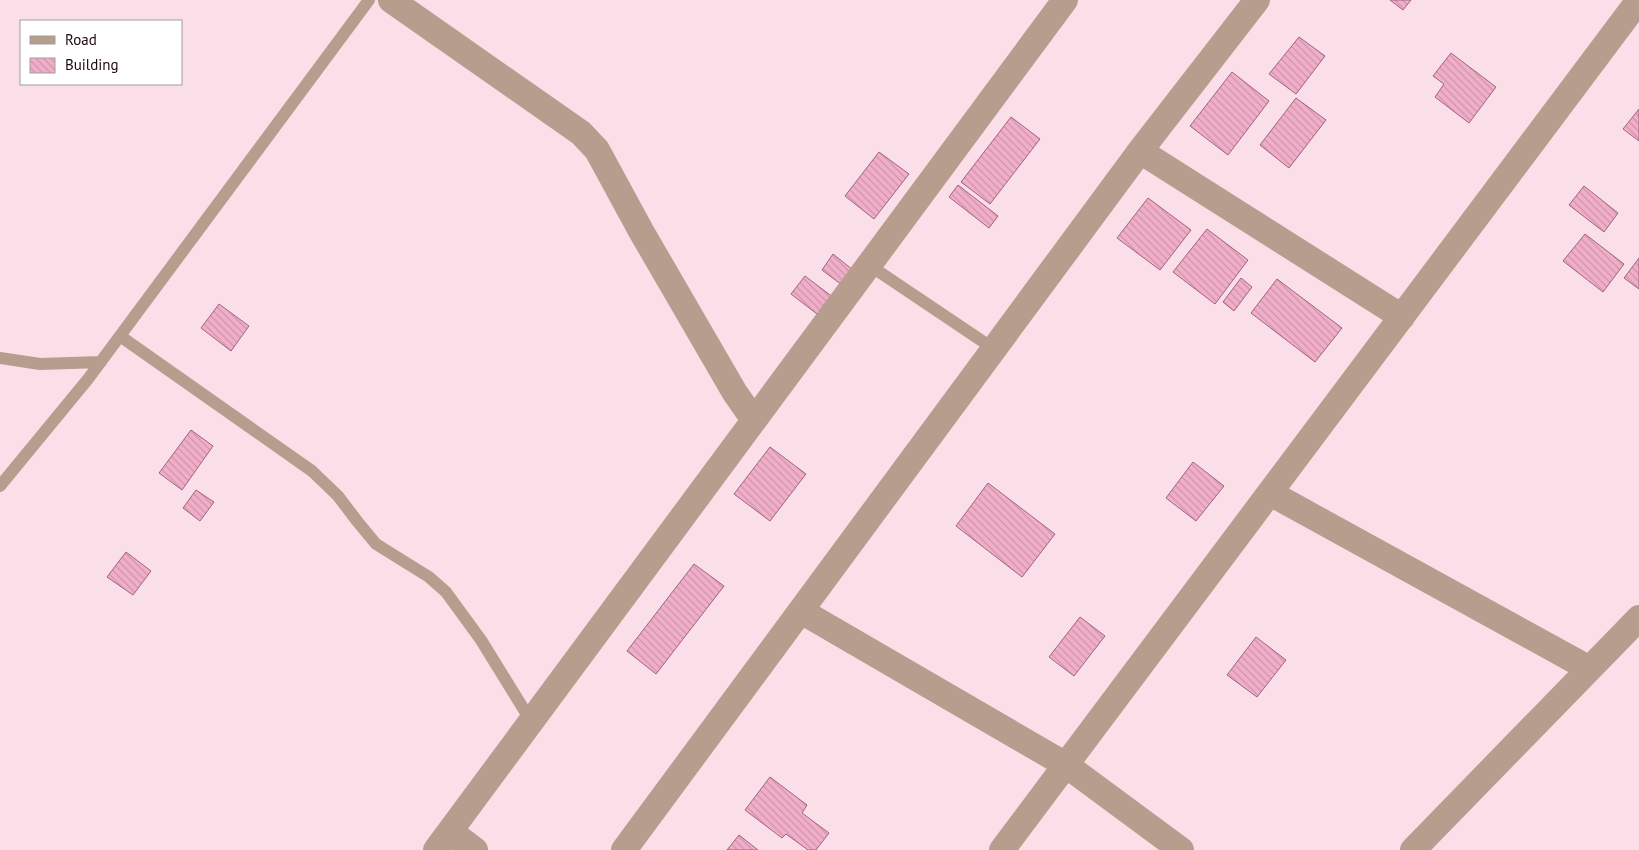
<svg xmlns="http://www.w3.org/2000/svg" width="1639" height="850" font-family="'PT Sans',sans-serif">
  <defs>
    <pattern id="building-back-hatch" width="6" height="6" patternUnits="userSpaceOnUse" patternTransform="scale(1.25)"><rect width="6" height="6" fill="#f1aec9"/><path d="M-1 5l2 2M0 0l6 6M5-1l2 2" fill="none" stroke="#ce94ac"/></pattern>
  </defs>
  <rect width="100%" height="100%" fill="#fadee8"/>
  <path fill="url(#building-back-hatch)" stroke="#a0637d" d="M1390,0H1411L1403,10Z
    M1299,37L1325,56L1296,94L1269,74Z
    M1451,53L1496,87L1469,123L1435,97L1444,84L1433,76Z
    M1232,72L1269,101L1228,155L1190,126Z
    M1296,98L1326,120L1289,168L1260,145Z
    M1639,109V141L1623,129Z
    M1011,117L1040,139L990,204L961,182Z
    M879,152L909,174L874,219L845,196Z
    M958,185L998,216L989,228L949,197Z
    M1584,186L1618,213L1604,232L1569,205Z
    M1148,198L1191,230L1160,270L1117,238Z
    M1207,229L1248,260L1215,304L1173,272Z
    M1585,234L1624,264L1603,292L1563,261Z
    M833,254L853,270L842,285L822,270Z
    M1639,258V289L1624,278Z
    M805,276L834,298L821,317L791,294Z
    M1241,278L1252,287L1234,311L1223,302Z
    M1277,279L1342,328L1315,362L1251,313Z
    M219,304L249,326L231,351L201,328Z
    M191,430L213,446L182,490L159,473Z
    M770,447L806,474L770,521L734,494Z
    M1193,462L1224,486L1196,521L1166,498Z
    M988,483L1055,534L1022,577L956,526Z
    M196,490L214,502L200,521L183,508Z
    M126,552L151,571L133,595L107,577Z
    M694,564L724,586L656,674L627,651Z
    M1080,617L1105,636L1074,676L1049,657Z
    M1256,637L1286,660L1257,697L1227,675Z
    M770,777L807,805L802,813L829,833L816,850H808L786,834L782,838L745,810Z
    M739,835L758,850H727Z"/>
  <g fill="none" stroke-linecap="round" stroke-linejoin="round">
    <path stroke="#b79d8d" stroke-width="12" d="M869,265L994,349
      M120,336L312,471L338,496L357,521L376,544L429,577L446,592L481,640L531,721
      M0,358L40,364L101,362
      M0,486L88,379L369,0"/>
    <path stroke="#b79d8d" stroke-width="26" d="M391,0L581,133L597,150L641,231L735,393L754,420
      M1140,151L1402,317
      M1270,493L1588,668
      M801,611L1066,765L1181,850
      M450,831L475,850
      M436,850L1065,0
      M624,850L1140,151L1257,0
      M1002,850L1639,0
      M1413,850L1639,618"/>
  </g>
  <rect x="20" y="20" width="162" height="65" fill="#ffffff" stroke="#a59ca0"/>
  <rect x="30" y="36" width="25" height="8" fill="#b79d8d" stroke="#a59ca0"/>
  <text x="65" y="45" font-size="15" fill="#1d0711">Road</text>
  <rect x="30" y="58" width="25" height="15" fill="url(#building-back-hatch)" stroke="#a59ca0"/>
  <text x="65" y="70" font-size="15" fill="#1d0711">Building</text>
</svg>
